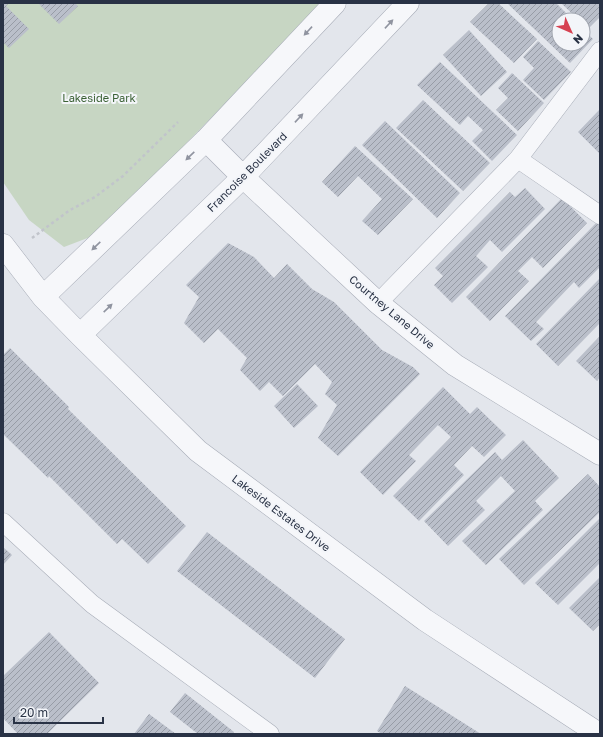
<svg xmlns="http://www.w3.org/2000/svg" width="603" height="737" font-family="'Golos Text',sans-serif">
  <defs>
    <pattern id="building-hatch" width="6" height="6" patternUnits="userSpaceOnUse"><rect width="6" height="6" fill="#babfca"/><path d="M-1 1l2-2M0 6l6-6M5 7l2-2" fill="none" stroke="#979ca6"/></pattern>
  </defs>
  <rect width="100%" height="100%" fill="#e3e6ec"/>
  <path fill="#c7d6c3" d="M3,3H323L98,234L64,247L29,220L3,182Z"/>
  <path fill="url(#building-hatch)" d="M3,3H9L6,6L29,29L9,48L3,42Z
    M38,3H75L78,6L59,24Z
    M489,3H498L537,39L514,63L470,22Z
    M507,3H556L573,20H559V44H583V29L593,39L570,63Z
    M563,3H600V17L588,29L583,24V20H579L562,4Z
    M469,30L507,72L481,96L443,55Z
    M538,41L571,72L544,100L523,80L534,68L523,57Z
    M440,62L517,135L492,161L472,141L483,130L468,116L460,125L417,85Z
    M512,73L544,103L518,131L496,110L508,98L498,88Z
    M423,100L490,163L463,191L396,128Z
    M600,109V154L578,132Z
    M385,121L460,193L437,218L362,145Z
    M355,146L413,199L378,235L362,221L382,199L358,176L338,197L322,182Z
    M525,188L545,209L502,252L490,240L476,256L488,267L452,303L434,285L443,276L435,268L510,192L515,197Z
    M562,198L587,223L543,268L532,257L518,271L529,281L490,321L466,297Z
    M597,222L600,224V267L579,288L574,282L536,322L544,329L531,341L505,316Z
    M228,243L254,257L274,278L287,264L312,289L334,302L382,350L413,367L420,374L338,456L318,438L337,405L325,394L332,382L315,364L283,396L269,382L260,391L240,370L247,358L218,329L204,343L184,323L199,297L186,285Z
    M600,278V323L558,366L536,344Z
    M600,336V377L597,381L576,361Z
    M10,348L69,407L68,409L186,526L148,564L122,539L117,544L49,476L48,478L3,434V355Z
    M297,384L318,406L294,428L274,406Z
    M443,387L470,414L477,407L506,435L484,457L472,446L454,465L464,475L419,521L393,496L451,437L438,425L409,455L416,461L383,495L360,472Z
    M523,440L559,478L535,501L543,510L486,565L462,541L515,491L501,476L476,501L485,510L448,546L424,521L495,452L502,460Z
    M588,474L600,487V512L524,585L499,559Z
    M600,518V563L558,605L535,583Z
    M207,532L345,639L315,678L177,571Z
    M3,547L12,555L3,565Z
    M600,577V624L593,631L569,608Z
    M49,632L99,683L47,734H18L3,718V676Z
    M405,686L481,734H382L377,731Z
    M185,693L234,732L232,734H198L170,712Z
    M149,714L176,734H134Z"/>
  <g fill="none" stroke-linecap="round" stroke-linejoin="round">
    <g stroke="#a7acb7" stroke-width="19">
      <path id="lane" d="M518,159L600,215
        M378,303L518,159L600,51
        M3,522L92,604L270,734"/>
    </g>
    <g stroke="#a7acb7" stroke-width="23">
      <path id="street" d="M206,140L243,177L378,303L455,365L600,454
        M3,245L43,297L80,335L198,451L425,620L599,734
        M43,297L206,140L335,3
        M80,335L243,177L408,3"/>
    </g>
    <path stroke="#c1c4cb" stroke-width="2.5" stroke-dasharray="3 3" stroke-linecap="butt" d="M32,238L70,210L95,197L123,176L178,122"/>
    <use href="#lane" stroke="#f6f7fa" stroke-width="18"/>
    <use href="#street" stroke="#f6f7fa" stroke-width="22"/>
  </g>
  <defs><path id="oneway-solid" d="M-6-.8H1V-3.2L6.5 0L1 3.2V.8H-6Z"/></defs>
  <g fill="#9094a0">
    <use href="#oneway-solid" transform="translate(389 24) rotate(-47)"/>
    <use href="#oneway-solid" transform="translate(308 31) rotate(133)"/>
    <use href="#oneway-solid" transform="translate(299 118) rotate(-47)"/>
    <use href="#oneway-solid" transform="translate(190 156) rotate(136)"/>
    <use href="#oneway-solid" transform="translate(96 246) rotate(136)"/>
    <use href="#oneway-solid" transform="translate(108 308) rotate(-44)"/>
  </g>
  <g text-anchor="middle" stroke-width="4" stroke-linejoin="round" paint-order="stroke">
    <g font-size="11" fill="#3c6236" stroke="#f3f5f9">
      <text x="99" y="102">Lakeside Park</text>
    </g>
    <g font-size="11" fill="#293245" stroke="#f3f5f9">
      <text transform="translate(247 172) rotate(-45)" y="4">Francoise Boulevard</text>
      <text transform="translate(392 312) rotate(40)" y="4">Courtney Lane Drive</text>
      <text transform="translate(281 513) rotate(37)" y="4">Lakeside Estates Drive</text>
    </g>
  </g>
  <rect width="603" height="737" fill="none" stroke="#293245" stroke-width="8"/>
  <g transform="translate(571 32) rotate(135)"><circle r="19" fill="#f3f5f9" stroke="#a2a7b1"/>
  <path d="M0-3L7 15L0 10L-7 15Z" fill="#d64252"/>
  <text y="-6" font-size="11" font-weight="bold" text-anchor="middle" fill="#293245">N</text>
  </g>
  <path d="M14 717v6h89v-6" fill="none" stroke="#293245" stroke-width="2"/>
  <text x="20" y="717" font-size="12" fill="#293245" stroke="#f3f5f9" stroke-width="3" paint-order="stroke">20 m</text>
</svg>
